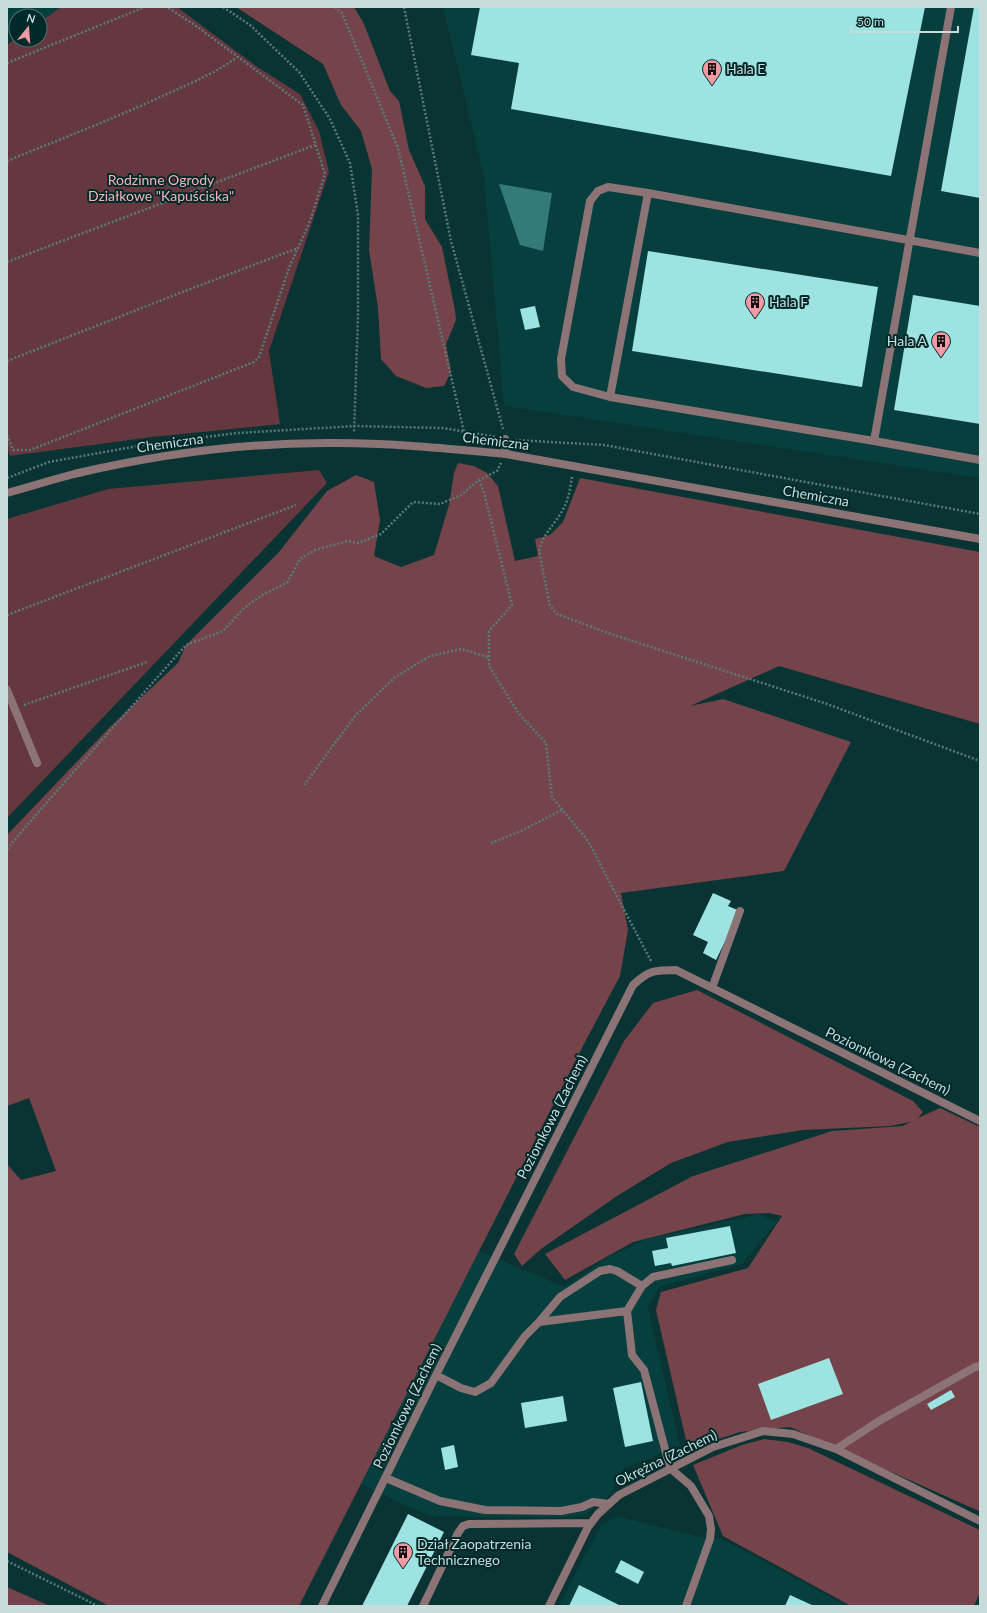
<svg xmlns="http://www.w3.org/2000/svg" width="987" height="1613" font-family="Lato,sans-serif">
  <rect width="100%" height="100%" fill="#0a3333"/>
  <path fill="#063f3e" d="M7,7H61L40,22V16H16V38L15,39L7,30Z
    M443,7H980V478L504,406L484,177Z
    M760,1214L777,1222L742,1264L659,1287L648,1308L680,1446L623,1469L612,1493L585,1515L561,1517H476L432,1516L408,1507L353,1480L479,1251L565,1287L607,1258L646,1239Z
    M617,1516L700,1537L720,1538L847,1606H559L601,1525Z"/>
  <path fill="#65373e" d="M61,7H177L256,66L300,94L319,131L329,172L269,351L280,424L152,437L10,456L7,446V45L16,38V40H40V22Z
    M319,470L327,483L7,818V519L108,489Z"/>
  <path fill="#75434a" d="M236,7H354L364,24L390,91L399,101L409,150L425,186V219L442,247L455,310L456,320L446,344L451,372L444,386L426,388L396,376L381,359L378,308L369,250L372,169L361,131L341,105L323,64Z
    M458,463L474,466L487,473L498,486L515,561L538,556L535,539L550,535L563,522L580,478L980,552V724L779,666L690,706L723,699L851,742L784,871L621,893L628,930L620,976L584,1044L299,1606H109L7,1552V1164L21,1180L56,1171L29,1098L7,1106V835L110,727L178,663L186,645L279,552L327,491L356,475L374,482L380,520L374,556L401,567L434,555L449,505L454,473Z
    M697,990L913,1101L923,1112L918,1118L940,1108L980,1127V1509L979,1511L790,1427L740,1432L688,1449L656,1310L661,1292L748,1268L782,1216L769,1213L745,1214L633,1242L565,1280L545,1254L693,1176L832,1131L903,1126L910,1122L890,1126L803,1130L728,1142L671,1163L617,1196L541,1249L522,1266L514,1254L624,1041L653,1003Z
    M764,1439L788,1442L808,1448L980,1530V1592L974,1606H851L723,1536L693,1465L742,1445Z
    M7,1587L50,1606H7Z"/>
  <path fill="#337a79" d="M499,184L552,193L543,251L520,245Z"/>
  <path fill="#9ce3e1" d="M480,7H925L891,176L511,109L519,63L471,55Z
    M974,7H980V198L941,191Z
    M648,251L878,287L862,387L632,351Z
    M913,295L980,306V424L894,410Z
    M535,306L540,327L525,330L520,309Z
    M713,893L731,901L728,906L740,911L716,960L703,953L708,942L693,935Z
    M730,1226L736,1253L672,1266L671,1263L655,1266L652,1251L668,1248L666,1238Z
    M829,1358L843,1394L771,1420L758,1384Z
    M641,1382L653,1441L625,1447L613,1388Z
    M951,1390L955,1397L931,1410L927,1404Z
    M563,1396L567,1421L525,1428L521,1403Z
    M454,1445L458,1467L445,1470L441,1448Z
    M408,1514L444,1532L407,1606H362Z
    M621,1560L644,1572L638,1584L615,1572Z
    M579,1585L621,1606H569Z
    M790,1595L814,1606H785Z"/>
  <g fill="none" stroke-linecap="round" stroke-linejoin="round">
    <path stroke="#5a7a7a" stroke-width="2.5" stroke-dasharray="2 2" stroke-linecap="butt" d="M223,7L250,25L299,72L330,119L350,163L358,215V316L354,433
      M335,7L342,13L398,148L464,432
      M404,7L451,241L503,429
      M7,63L145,7
      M7,161C61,139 115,118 167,94C191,83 216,73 237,57
      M7,262L315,145
      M7,361L185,291L298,248
      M7,435L13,450H30L254,362L259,357L289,268L310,221L325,174L303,105L199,28L167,7
      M515,440L604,445L980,514
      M572,477C570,489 568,503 561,513C553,526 542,536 539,551L550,606L557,614L608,633L827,704L980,761
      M7,478L49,462L149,444L238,433L355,426L443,428L496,437
      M479,480L484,493L512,605L489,631V666L519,714L546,743L552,797L588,841L651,961
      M7,615L296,505
      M24,705L147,662
      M304,785L355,716L394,678L430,656L461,649L488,657
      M491,843L521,831L562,810
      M7,849L41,809L186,645L223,631L244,608L262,595L287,583L300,559L315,550L348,541L358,543L381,534L413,502L440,504L461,495L479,480L497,471L501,463
      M7,1561L98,1606"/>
    <path stroke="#8c7375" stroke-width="8" d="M951,7L874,441L980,460
      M610,397L573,387L562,376L561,359L590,201L598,191L608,187L648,193
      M505,439L506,454
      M874,441L610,397L648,193L980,253
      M7,690L37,763
      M712,988L740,911
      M539,1322L560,1297L600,1271L610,1269L617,1271L642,1286
      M436,1375L461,1388L475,1392L491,1383L525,1336L539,1322L627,1311
      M836,1449L879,1421L975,1367L980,1366
      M386,1478L440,1501L485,1510L561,1511L582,1507L593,1502L609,1504
      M322,1606L436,1375L633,985C649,970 655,970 676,970L980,1121
      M423,1606L458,1533L463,1526L469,1524L591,1523
      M549,1606L588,1527L598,1514L619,1495L713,1447L763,1431L793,1434L836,1449L980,1521
      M686,1606L710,1539L711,1529L709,1516L691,1486L670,1468L644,1370L632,1355L627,1311L642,1286L653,1277L732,1260"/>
    <path stroke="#8c7375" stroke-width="8" d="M7,493C29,487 51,480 74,474C159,454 249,442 337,443C394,443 450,449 506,454L980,539"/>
  </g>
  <defs>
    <g id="building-pin" transform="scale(1)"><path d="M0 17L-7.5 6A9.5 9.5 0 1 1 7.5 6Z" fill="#f49aa5" stroke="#002929"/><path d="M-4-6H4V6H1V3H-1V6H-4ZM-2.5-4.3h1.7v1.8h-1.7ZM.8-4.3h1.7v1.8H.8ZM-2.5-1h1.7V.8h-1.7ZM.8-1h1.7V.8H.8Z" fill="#111"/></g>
  </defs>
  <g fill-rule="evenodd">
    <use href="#building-pin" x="712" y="69"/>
    <use href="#building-pin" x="755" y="302"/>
    <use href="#building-pin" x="941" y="341"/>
    <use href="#building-pin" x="403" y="1552"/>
  </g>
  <g text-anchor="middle" stroke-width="4" stroke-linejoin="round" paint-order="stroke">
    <g font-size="14" fill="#c7dcdb" stroke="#002929" text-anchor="start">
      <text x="726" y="74">Hala E</text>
      <text x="769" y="307">Hala F</text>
      <text x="927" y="346" text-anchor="end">Hala A</text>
      <text x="417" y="1549">Dział Zaopatrzenia<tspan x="417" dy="16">Technicznego</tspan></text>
    </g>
    <g font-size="14" fill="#f8b4bb" stroke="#002929">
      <text x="161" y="185">Rodzinne Ogrody<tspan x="161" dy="16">Działkowe "Kapuściska"</tspan></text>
    </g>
    <g font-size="14" fill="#c7dcdb" stroke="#002929">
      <text transform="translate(496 441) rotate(7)" y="5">Chemiczna</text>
      <text transform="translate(170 443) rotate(-8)" y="5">Chemiczna</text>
      <text transform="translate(816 496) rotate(10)" y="5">Chemiczna</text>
      <text transform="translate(888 1061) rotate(26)" y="5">Poziomkowa (Zachem)</text>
      <text transform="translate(552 1117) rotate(-63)" y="5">Poziomkowa (Zachem)</text>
      <text transform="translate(407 1406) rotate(-64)" y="5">Poziomkowa (Zachem)</text>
      <text transform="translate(666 1458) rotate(-26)" y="5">Okrężna (Zachem)</text>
    </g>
  </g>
  <rect width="987" height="1613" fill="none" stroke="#c7dcdb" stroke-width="16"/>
  <g transform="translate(28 28) rotate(17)"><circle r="19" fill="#002929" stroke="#507170"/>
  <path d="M0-3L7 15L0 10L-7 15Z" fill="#f49aa5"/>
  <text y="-6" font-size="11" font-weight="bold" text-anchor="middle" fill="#c7dcdb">N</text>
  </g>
  <path d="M851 26v6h107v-6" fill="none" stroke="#c7dcdb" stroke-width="2"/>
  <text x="857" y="26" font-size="12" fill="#c7dcdb" stroke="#002929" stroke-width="3" paint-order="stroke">50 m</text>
</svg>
